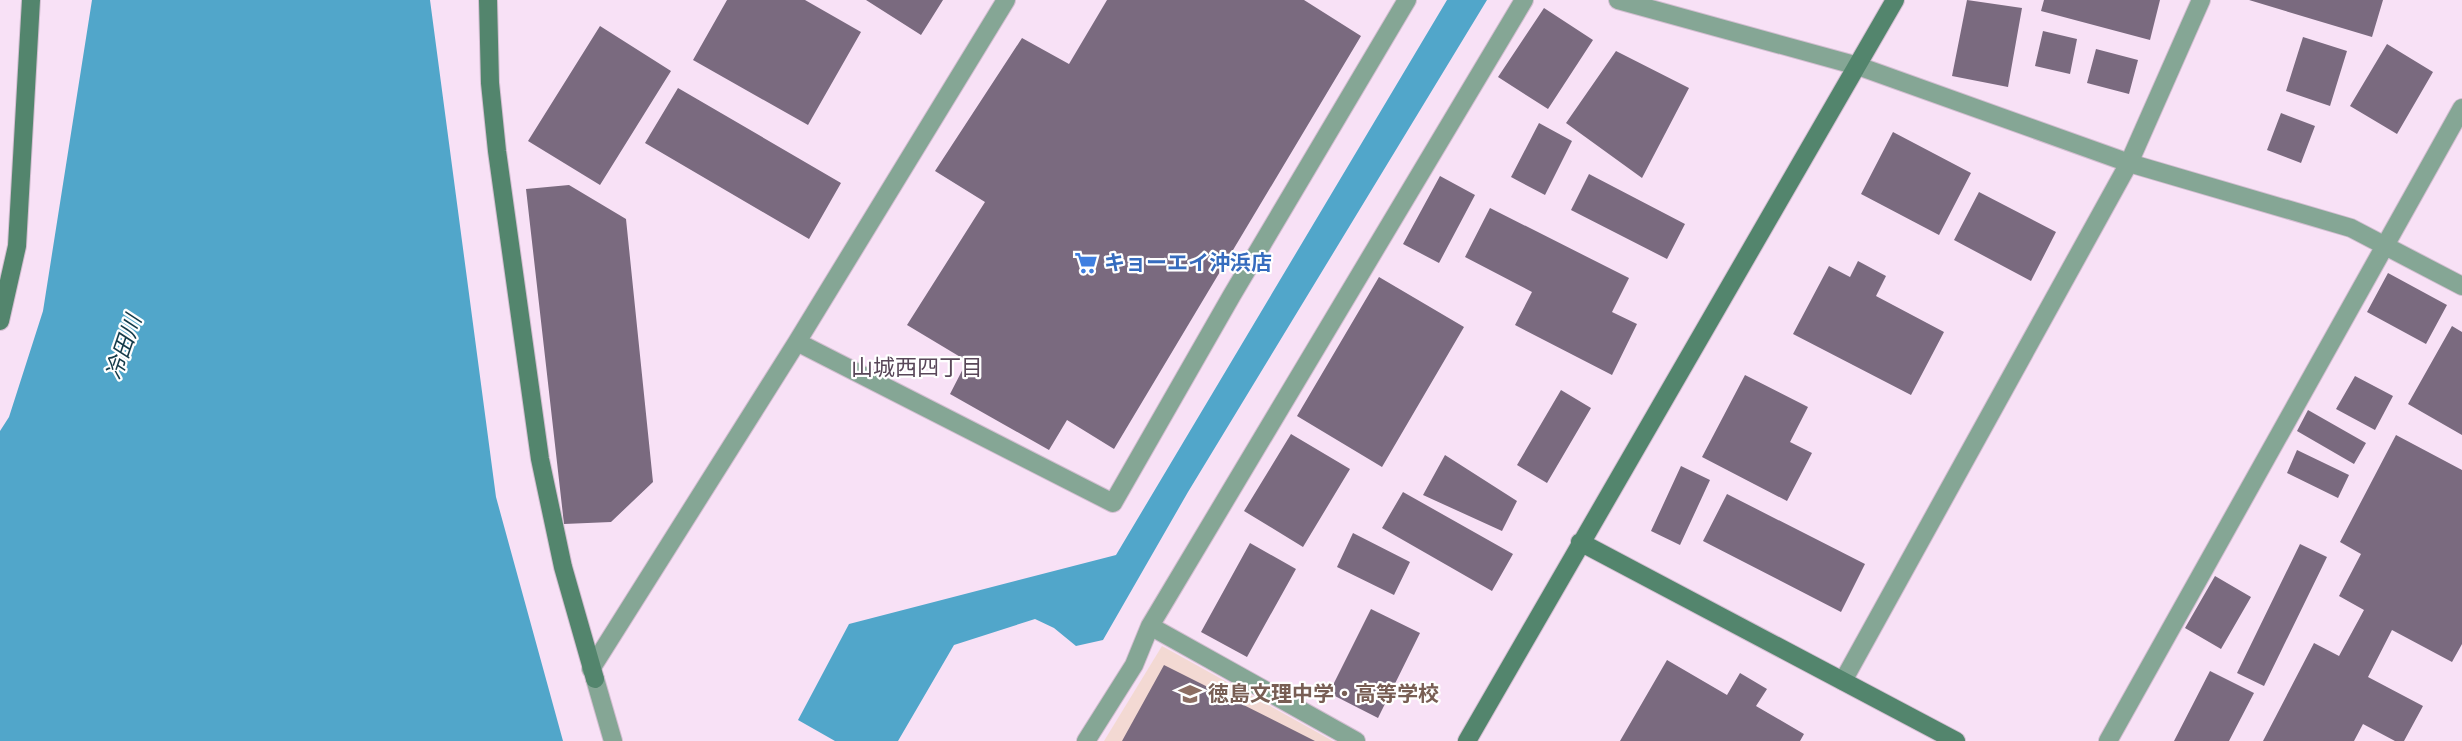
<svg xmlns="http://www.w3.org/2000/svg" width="2462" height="741" font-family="Arial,'Noto Sans JP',sans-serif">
  <rect width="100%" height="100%" fill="#f8e1f6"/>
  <path fill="#f3d9d3" d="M1162,646L1333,741H1104Z"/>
  <path fill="#51a6ca" d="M92,0H430L496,497L563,741H0V431L9,417L43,311Z
    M1447,0H1487L1188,492L1103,640L1076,646L1054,628L1035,619L954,645L898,741H835L798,720L849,624L1116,555Z"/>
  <path fill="#7a6a7f" d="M727,0H805L861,32L808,125L693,60Z
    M866,0H943L921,35Z
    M1107,0H1304L1361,36L1114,449L1067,420L1049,450L950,394L967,361L907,325L985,202L935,171L1022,38L1069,64Z
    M1967,0L2022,8L2008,87L1952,76Z
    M2044,0H2160L2150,40L2041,11Z
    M2249,0H2383L2372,37Z
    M1544,8L1593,40L1548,109L1498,77Z
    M600,26L671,71L600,185L528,141Z
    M2043,31L2077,39L2070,74L2035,66Z
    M2303,37L2347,51L2330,106L2286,91Z
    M2387,44L2433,72L2397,134L2350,106Z
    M2096,49L2138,60L2129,94L2087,83Z
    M1616,51L1689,88L1642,178L1566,123Z
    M678,88L841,183L809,239L645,143Z
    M2281,113L2315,126L2301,163L2267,150Z
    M1539,123L1572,141L1545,195L1511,177Z
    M1893,132L1971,173L1939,235L1861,194Z
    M1589,174L1685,224L1667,259L1571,210Z
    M1440,176L1475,195L1439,263L1403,244Z
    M569,185L626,219L653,482L611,522L564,524L526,189Z
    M1979,192L2056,232L2031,281L1954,240Z
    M1490,208L1629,278L1612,312L1637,324L1612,375L1515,325L1532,292L1465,257Z
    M1858,261L1886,276L1876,296L1944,332L1911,395L1793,334L1829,266L1850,277Z
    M2388,273L2447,305L2426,344L2367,312Z
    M1379,277L1464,327L1382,467L1297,416Z
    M2452,326L2462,332V435L2408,404Z
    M1745,375L1808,407L1790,442L1812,453L1787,501L1702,457Z
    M2355,376L2393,396L2375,430L2336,409Z
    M1561,390L1591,408L1547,483L1517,465Z
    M2308,410L2366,443L2354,464L2297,431Z
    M1291,434L1350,469L1303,547L1244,511Z
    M2396,435L2462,470V644L2452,662L2392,630L2368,677L2423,706L2404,741H2395L2363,724L2354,741H2263L2314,643L2339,656L2364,610L2339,596L2361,554L2340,542Z
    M2297,450L2349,475L2338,498L2287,473Z
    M1445,455L1517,501L1502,531L1423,495Z
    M1681,466L1710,480L1680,545L1651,531Z
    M1403,492L1513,554L1492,591L1382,528Z
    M1727,494L1865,564L1841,612L1703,541Z
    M1353,533L1410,562L1394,595L1337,567Z
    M1250,543L1296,569L1247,657L1201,632Z
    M2300,544L2327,557L2264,686L2237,673Z
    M2215,576L2251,597L2221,649L2185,628Z
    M1371,609L1420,633L1378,718L1329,693Z
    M1667,660L1727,695L1740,673L1767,689L1756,706L1804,734L1800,741H1620Z
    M1164,665L1315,741H1122Z
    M2210,671L2254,693L2229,741H2174Z"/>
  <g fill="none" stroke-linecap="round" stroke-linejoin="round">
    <g stroke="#d3bed1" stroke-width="20">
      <path id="street" d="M1618,0L1858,66L2129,163L2351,228L2462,286
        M797,342L1113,503L1232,295L1407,0
        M1150,626L1356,741
        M591,669L797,342L1006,0
        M595,679L613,741
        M1843,681L2129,163L2201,0
        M1086,741L1134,665L1150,626L1524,0
        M2108,741L2462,108"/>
    </g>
    <g stroke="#d3bed1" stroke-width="20">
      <path id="secondary" d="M488,0L490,83L497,151L540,459L563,567L595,679
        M0,321L17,246L31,0
        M1580,542L1956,741
        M1467,741L1895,0"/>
    </g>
    <use href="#street" stroke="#85a695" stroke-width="18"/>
    <use href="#secondary" stroke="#53856d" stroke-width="18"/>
  </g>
  <defs>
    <g id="supermarket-bare" transform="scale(1.8)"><path d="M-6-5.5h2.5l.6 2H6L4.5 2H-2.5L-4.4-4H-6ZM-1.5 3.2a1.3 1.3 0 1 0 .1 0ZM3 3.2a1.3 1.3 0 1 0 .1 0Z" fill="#3f7fe0" stroke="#fff" stroke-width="2.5" paint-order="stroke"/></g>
    <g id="school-bare" transform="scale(1.8)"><path d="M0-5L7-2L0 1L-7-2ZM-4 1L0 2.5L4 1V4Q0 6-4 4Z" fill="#8d6e63" stroke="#fff" stroke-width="2.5" paint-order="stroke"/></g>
  </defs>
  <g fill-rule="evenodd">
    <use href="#supermarket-bare" x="1086" y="263"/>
    <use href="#school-bare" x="1190" y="694"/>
  </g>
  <g text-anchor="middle" stroke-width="4.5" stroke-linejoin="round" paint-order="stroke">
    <g font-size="21" font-weight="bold" fill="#366cbe" stroke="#fff" text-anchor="start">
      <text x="1104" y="270">キョーエイ沖浜店</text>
    </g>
    <g font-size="21" font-weight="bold" fill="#785e54" stroke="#fff" text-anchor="start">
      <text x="1208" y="701">徳島文理中学・高等学校</text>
    </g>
    <g font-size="22" font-style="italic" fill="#133a49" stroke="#fff">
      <text transform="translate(123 347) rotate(-71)" y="8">冷田川</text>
    </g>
    <g font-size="22" fill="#594759" stroke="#fff">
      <text x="917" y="375">山城西四丁目</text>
    </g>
  </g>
</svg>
